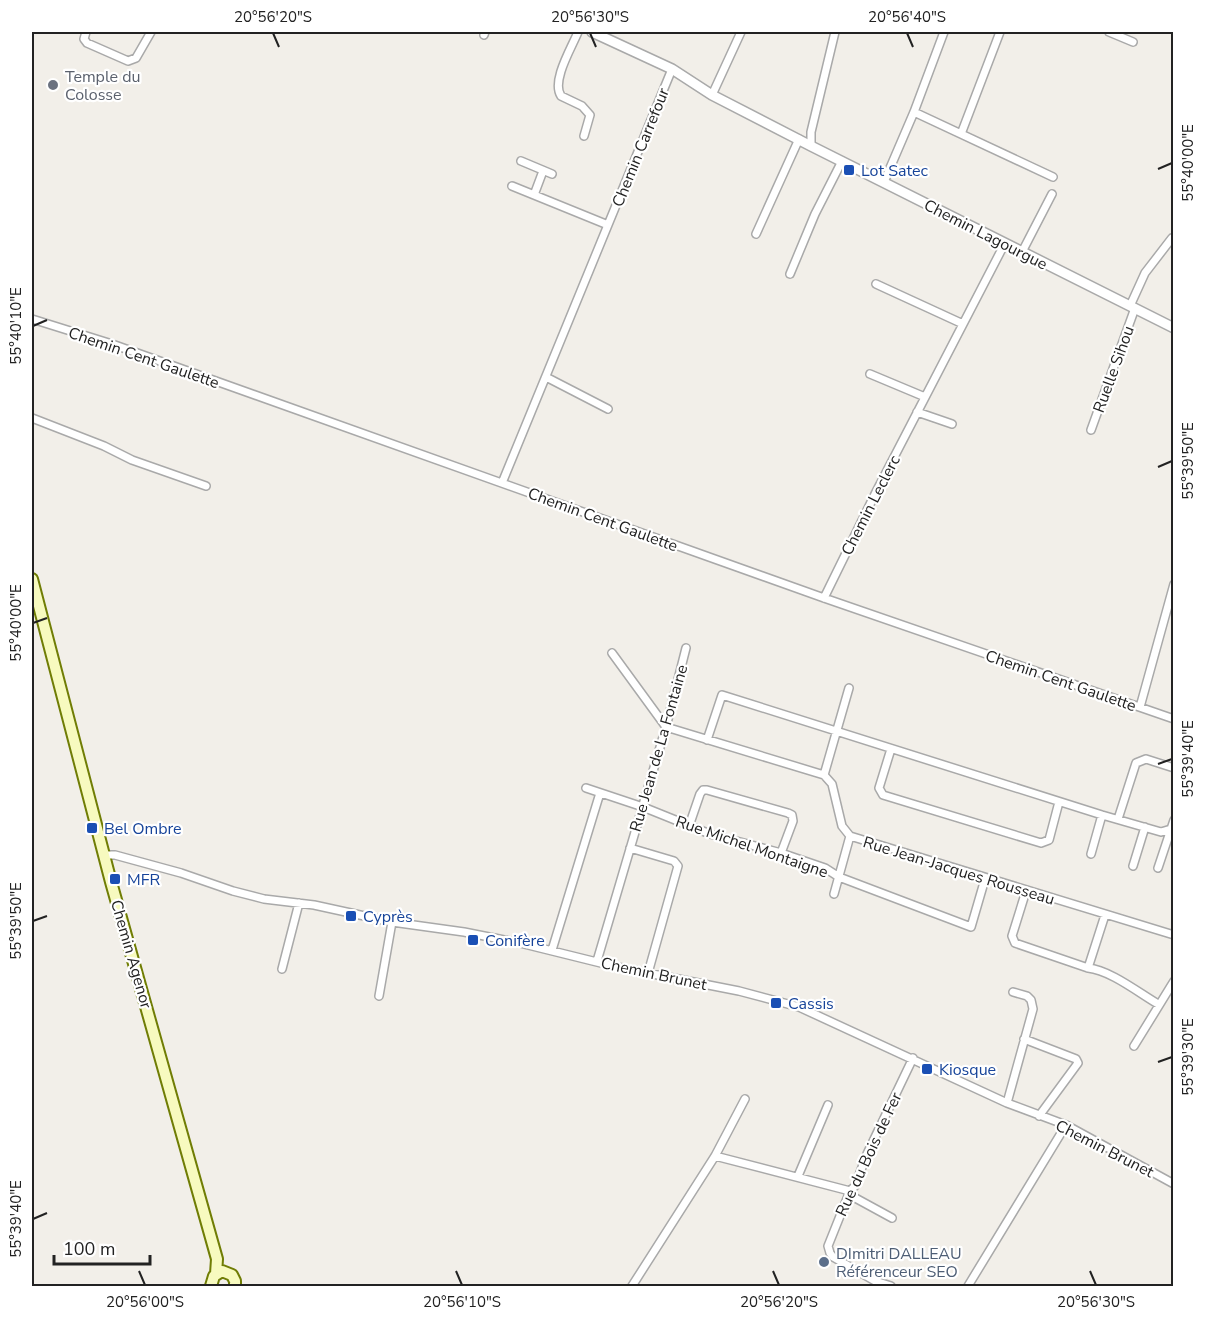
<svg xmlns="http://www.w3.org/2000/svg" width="1205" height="1318" font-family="'Nunito Sans',sans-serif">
  <rect width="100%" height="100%" fill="#f2efe9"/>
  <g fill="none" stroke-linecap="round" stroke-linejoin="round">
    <g stroke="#a9a9a9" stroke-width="10">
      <path id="minor" d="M86,32L84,39L87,43L128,61L136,58L151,32
        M578,32C572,47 551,81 561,96L582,106L590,115L584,136
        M1109,32L1133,42
        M484,35L485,32
        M712,95L741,32
        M914,112L1053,177
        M961,134L1000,32
        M811,146V132L835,32
        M521,161L552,174
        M884,182L914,112L944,32
        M512,186L608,225
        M534,195L543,171
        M756,234L799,139
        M1022,252L1052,194
        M790,274L815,214L842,161
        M876,284L963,324
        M1130,306L1145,273L1172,238
        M32,319L112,344L824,598L1174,719
        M870,374L925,397
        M546,377L608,409
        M917,412L952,424
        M32,418L104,446L132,460L206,486
        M1091,430L1135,308
        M502,483L672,69
        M824,598L876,492L1005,243
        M612,653L666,727L824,775L832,784L842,826L850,836L1174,935
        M1140,707L1174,584
        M707,740L722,695L1102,815L1161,832L1171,829
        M891,749L879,788L883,795L1041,843L1049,840L1059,802
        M824,775L849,688
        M586,788L643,807L710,834L781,853L825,868L839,877L971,927L985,879
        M1118,819L1136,763L1146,759L1174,768
        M689,826L700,794L703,790H707L788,813L792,815L793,821L781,853
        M630,848L674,861L678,866L648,973
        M1091,854L1102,815
        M104,855H115L181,873L233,891L264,899L314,905L392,922L464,932L520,943L617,967L739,991L799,1007L1007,1103L1066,1125L1174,1184
        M1133,866L1145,827
        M1158,868L1174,820
        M1026,891L1012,936L1015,943L1088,968L1105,915
        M834,894L850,836
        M552,950L600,793
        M597,961L666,727L686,648
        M1088,968C1110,970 1139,993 1158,1004
        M282,969L299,903
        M379,996L392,922
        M1024,1039L1076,1059L1078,1063L1039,1116
        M1134,1046L1174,981
        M1007,1103L1033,1009L1031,1000L1027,996L1013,992
        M715,1156L850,1191
        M798,1176L828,1105
        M848,1194L892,1218
        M632,1286L715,1156L745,1099
        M891,1286L875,1281L833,1257L830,1253L828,1246L850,1191L855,1186L867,1154L913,1058
        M968,1286L1066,1125"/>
    </g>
    <g stroke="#a9a9a9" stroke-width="12">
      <path id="tertiary" d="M592,32L672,69L712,95L811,146L1174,328"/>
    </g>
    <g stroke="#707d05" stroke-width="14">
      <path id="secondary" d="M32,579L111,882L217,1259L216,1274
        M211,1286L214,1276L222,1271L232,1275L235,1281V1286"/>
    </g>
    <use href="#minor" stroke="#fff" stroke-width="7"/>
    <use href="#tertiary" stroke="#fff" stroke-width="9"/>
    <use href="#secondary" stroke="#f7fabf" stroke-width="10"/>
  </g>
  <path fill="none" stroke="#222" stroke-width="2" d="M273,33L279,47M590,33L596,47M907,33L913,47M1158,169L1172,163M33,326L47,320M1158,467L1172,461M33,623L47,618M1158,764L1172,759M33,921L47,916M1158,1062L1172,1057M33,1219L47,1213M139,1271L145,1285M456,1271L462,1285M773,1271L779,1285M1090,1271L1096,1285"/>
  <circle fill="#6b7280" stroke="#fff" stroke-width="2" cx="53" cy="85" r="6"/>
  <g fill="#1a4fb4" stroke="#fff" stroke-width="2">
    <rect x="843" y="164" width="12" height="12" rx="3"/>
    <rect x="86" y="822" width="12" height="12" rx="3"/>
    <rect x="109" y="873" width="12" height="12" rx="3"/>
    <rect x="345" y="910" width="12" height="12" rx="3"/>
    <rect x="467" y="934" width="12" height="12" rx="3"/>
    <rect x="770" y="997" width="12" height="12" rx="3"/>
    <rect x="921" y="1063" width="12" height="12" rx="3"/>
  </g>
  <circle fill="#5c6f8a" stroke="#fff" stroke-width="2" cx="824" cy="1262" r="6"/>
  <g text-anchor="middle" stroke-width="4.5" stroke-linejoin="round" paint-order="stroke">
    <g font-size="16" fill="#5b616d" stroke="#fff" text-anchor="start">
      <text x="65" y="82">Temple du<tspan x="65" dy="18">Colosse</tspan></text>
    </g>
    <g font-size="16" fill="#222" stroke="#fff">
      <text transform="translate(640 147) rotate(-68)" y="6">Chemin Carrefour</text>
      <text transform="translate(986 234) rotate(27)" y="6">Chemin Lagourgue</text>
      <text transform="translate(144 357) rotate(19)" y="6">Chemin Cent Gaulette</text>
      <text transform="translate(1113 369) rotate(-70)" y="6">Ruelle Sihou</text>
      <text transform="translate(870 505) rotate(-63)" y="6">Chemin Leclerc</text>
      <text transform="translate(603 519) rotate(20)" y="6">Chemin Cent Gaulette</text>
      <text transform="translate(1061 680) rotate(19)" y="6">Chemin Cent Gaulette</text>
      <text transform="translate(658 748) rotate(-74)" y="6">Rue Jean de La Fontaine</text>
      <text transform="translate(752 846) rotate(19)" y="6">Rue Michel Montaigne</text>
      <text transform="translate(959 870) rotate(17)" y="6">Rue Jean-Jacques Rousseau</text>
      <text transform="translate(132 954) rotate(74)" y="6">Chemin Agenor</text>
      <text transform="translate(654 973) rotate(12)" y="6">Chemin Brunet</text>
      <text transform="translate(1105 1148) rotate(27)" y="6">Chemin Brunet</text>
      <text transform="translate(868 1154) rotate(-65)" y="6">Rue du Bois de Fer</text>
    </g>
    <g font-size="16" fill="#164399" stroke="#fff" text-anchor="start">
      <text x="861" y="176">Lot Satec</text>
      <text x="104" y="834">Bel Ombre</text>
      <text x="127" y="885">MFR</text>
      <text x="363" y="922">Cyprès</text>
      <text x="485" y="946">Conifère</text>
      <text x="788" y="1009">Cassis</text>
      <text x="939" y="1075">Kiosque</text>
    </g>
    <g font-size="16" fill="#4e5e75" stroke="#fff" text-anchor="start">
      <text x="836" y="1259">DImitri DALLEAU<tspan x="836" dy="18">Référenceur SEO</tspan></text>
    </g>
  </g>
  <rect width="1205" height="1318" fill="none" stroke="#ffffff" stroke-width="66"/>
  <path d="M54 1255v9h96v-9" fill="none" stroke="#222222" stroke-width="3"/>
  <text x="63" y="1255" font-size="18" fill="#222222" stroke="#ffffff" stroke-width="4.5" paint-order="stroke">100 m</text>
  <rect x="33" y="33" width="1139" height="1252" fill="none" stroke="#222" stroke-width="2"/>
  <g font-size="15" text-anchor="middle" fill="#222">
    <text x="273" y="22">20°56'20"S</text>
    <text x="590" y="22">20°56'30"S</text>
    <text x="907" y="22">20°56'40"S</text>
    <text transform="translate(1188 163) rotate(-90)" y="5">55°40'00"E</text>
    <text transform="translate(16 326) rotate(-90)" y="5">55°40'10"E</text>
    <text transform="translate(1188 461) rotate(-90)" y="5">55°39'50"E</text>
    <text transform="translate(16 623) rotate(-90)" y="5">55°40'00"E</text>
    <text transform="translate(1188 759) rotate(-90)" y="5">55°39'40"E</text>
    <text transform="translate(16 921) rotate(-90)" y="5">55°39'50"E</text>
    <text transform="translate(1188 1057) rotate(-90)" y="5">55°39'30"E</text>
    <text transform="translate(16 1219) rotate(-90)" y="5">55°39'40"E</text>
    <text x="145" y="1307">20°56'00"S</text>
    <text x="462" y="1307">20°56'10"S</text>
    <text x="779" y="1307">20°56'20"S</text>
    <text x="1096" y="1307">20°56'30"S</text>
  </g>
</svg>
